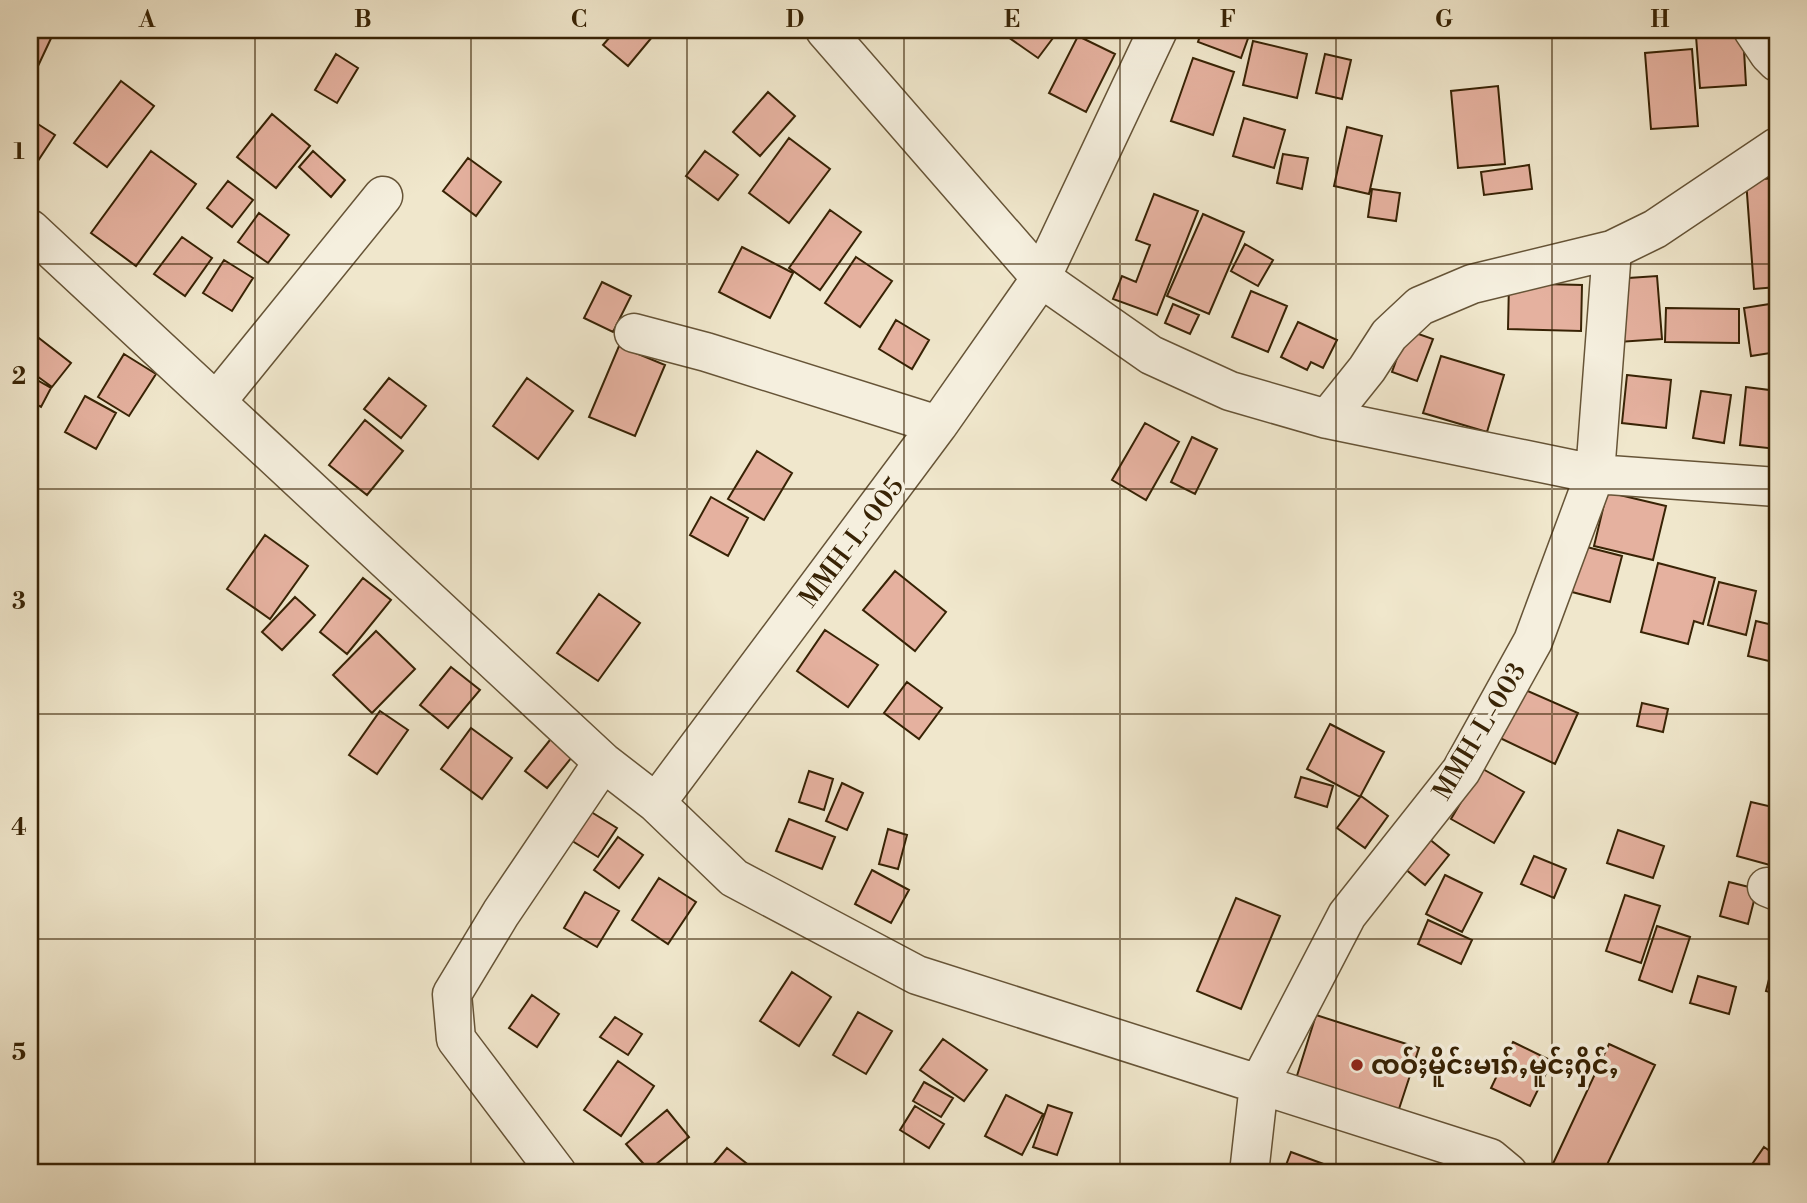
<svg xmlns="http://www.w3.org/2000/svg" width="1807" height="1203" font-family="'Libre Bodoni','Noto Sans Myanmar',serif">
  <rect width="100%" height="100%" fill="#f0e7cc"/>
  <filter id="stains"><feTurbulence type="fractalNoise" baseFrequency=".00286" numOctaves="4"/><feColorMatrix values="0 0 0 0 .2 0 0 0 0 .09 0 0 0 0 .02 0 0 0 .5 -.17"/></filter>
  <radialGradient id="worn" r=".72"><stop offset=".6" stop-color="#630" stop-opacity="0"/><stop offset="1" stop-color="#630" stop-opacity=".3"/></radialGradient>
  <path fill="#e5b19f" stroke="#382305" stroke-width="2" d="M30,30H49L54,32L30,83Z
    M616,30H658L628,66L603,45Z
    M1014,30H1059L1038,58L1008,37Z
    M1202,30H1251L1241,58L1198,42Z
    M1279,30H1305L1303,37Z
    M1743,33L1746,85L1700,88L1696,36Z
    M1078,36L1115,54L1086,112L1049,93Z
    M1253,41L1307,54L1297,98L1243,85Z
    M1692,49L1698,126L1651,129L1645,53Z
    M336,54L358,68L337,103L315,90Z
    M1325,54L1351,60L1342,99L1316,93Z
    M1193,58L1234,72L1213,135L1171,121Z
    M121,81L154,106L107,167L74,143Z
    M1498,86L1505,164L1458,168L1451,91Z
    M768,92L795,116L760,156L733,132Z
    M272,114L310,146L276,188L237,157Z
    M1244,118L1285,130L1274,168L1233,156Z
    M30,119L55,135L30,173Z
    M1347,127L1382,136L1369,194L1334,186Z
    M789,138L830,169L789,223L749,193Z
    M151,151L196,184L136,266L91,233Z
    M313,151L345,180L331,197L299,167Z
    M705,151L738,175L718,200L686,176Z
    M1283,154L1308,158L1302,189L1277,183Z
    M468,158L501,182L476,216L443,191Z
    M1529,165L1532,189L1484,195L1481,172Z
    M1777,178V287L1754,289L1746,180Z
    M228,181L253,200L232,227L207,208Z
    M1372,189L1400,193L1396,221L1368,217Z
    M1154,194L1198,211L1157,315L1113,299L1122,276L1136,282L1150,245L1136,240Z
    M830,210L861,232L820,290L789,268Z
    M259,213L289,235L268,263L238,242Z
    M1203,214L1244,232L1209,314L1167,296Z
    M182,237L212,258L185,296L154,274Z
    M1245,244L1273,260L1258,286L1231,271Z
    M742,247L793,273L770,318L719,292Z
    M856,257L892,281L860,327L825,303Z
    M224,260L253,278L232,311L203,293Z
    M1657,276L1662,339L1618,342L1614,279Z
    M602,282L631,296L613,332L584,318Z
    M1509,283L1582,285L1581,331L1508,329Z
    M1251,291L1287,306L1268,352L1232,337Z
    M1776,303L1777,352L1751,356L1744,308Z
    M1173,304L1199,315L1190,334L1165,323Z
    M1666,308L1739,309V343L1665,342Z
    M896,320L929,340L912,369L879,349Z
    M1298,322L1337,340L1323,368L1311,362L1307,370L1281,357Z
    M1407,330L1433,339L1417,381L1392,372Z
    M35,335L71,363L52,387L30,371V342Z
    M619,346L665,365L635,436L589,417Z
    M124,354L156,374L129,416L98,397Z
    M1441,356L1504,375L1487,432L1423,413Z
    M1627,375L1671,380L1666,428L1622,423Z
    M30,376L51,388L41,407L30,401Z
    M389,378L426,406L401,438L364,409Z
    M527,378L573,411L538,459L493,426Z
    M1746,387L1777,391V449L1740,445Z
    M1701,391L1731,395L1724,443L1693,438Z
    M85,396L116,413L96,449L65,432Z
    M365,420L403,451L367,495L329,465Z
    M1145,423L1179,442L1146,500L1112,480Z
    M1192,437L1217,449L1195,494L1171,482Z
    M757,451L792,473L764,520L728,499Z
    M1607,492L1666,506L1653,560L1594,546Z
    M711,497L748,518L728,556L690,535Z
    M1771,514H1777V558L1770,557Z
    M265,535L308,566L270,619L227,589Z
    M1583,546L1622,556L1610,602L1572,592Z
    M1658,563L1715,578L1703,624L1694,621L1688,644L1641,632Z
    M895,571L946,612L915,651L863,610Z
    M363,578L391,600L347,654L320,632Z
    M1719,582L1756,591L1746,635L1708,625Z
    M599,594L640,623L598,681L557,653Z
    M295,597L315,615L282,650L262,632Z
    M1756,621L1777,626V663L1748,656Z
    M825,630L878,665L848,707L797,671Z
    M376,631L415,669L372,713L333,675Z
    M451,667L480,690L448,728L420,705Z
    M907,682L942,708L919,739L884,713Z
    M1523,689L1578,713L1555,764L1500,738Z
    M1642,703L1668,709L1663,732L1637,726Z
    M380,711L408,730L377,774L349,755Z
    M1330,724L1384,752L1360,797L1307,769Z
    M471,728L512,758L482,799L441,769Z
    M554,735L576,752L547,788L525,771Z
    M1481,768L1524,792L1494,843L1451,819Z
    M809,771L833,779L824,810L799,802Z
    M1301,777L1333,786L1327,807L1295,797Z
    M842,783L863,793L847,830L826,821Z
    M1361,796L1388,816L1365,848L1337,828Z
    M1751,802L1777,808V867L1737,856Z
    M588,810L617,828L598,857L569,839Z
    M789,819L835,837L822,869L776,851Z
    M888,829L907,835L898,869L879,864Z
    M1418,830L1449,855L1425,885L1394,860Z
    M1618,830L1664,846L1653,878L1607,863Z
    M618,837L643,855L619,888L594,870Z
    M1534,856L1566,869L1554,898L1521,884Z
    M872,870L909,890L891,923L855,904Z
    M1445,875L1482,893L1462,932L1426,914Z
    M659,878L696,902L668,944L632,920Z
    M1729,882L1757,889L1748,924L1720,916Z
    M585,892L619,911L597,947L564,928Z
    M1625,895L1660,906L1641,963L1606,951Z
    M1236,898L1280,916L1241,1009L1197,991Z
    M1428,920L1472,940L1461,964L1418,944Z
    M1657,926L1690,937L1672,992L1639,980Z
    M1777,948V994L1766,991Z
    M792,972L831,997L799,1046L760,1021Z
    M1698,976L1736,987L1729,1014L1690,1003Z
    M532,995L559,1014L537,1047L509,1028Z
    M858,1012L892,1031L866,1074L833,1055Z
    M1316,1015L1419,1048L1397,1115L1295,1082Z
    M615,1017L642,1034L628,1055L600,1037Z
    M943,1039L987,1070L964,1101L920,1070Z
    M1513,1042L1552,1061L1530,1106L1491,1088Z
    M1609,1044L1655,1065L1603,1173H1556L1550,1170Z
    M618,1061L654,1086L621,1136L584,1110Z
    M924,1082L953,1098L941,1117L913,1101Z
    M1006,1095L1043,1114L1022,1155L985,1136Z
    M1048,1105L1072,1113L1057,1155L1033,1147Z
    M915,1106L944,1124L929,1148L900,1130Z
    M667,1110L689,1137L649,1170L626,1144Z
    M1764,1147L1777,1156V1173H1746Z
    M727,1148L751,1167L746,1173H706Z
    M1291,1152L1348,1173H1283Z"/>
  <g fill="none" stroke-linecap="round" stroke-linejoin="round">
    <g stroke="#665437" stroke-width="41">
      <path id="minor" d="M825,30L1041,278L1151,355L1230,391L1327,419L1595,474L1777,487
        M1753,30L1769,54L1777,62
        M30,229L603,762L656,803L734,878L917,975L1490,1158L1508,1173
        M634,333L706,352L938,425
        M216,402L383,196
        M1327,419L1367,369L1389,335L1420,306L1472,284L1612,250L1655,229L1777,147
        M656,803L938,425L1041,278L1158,30
        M1767,887L1777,891
        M557,1173L456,1039L452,994L501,913L603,762
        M1249,1173L1259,1084L1347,915L1461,771L1533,641L1595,474L1612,250"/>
    </g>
    <use href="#minor" stroke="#f5efde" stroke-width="38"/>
  </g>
  <path fill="none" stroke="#382305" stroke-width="2" stroke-opacity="0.55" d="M255,30V1173M471,30V1173M687,30V1173M904,30V1173M1120,30V1173M1336,30V1173M1552,30V1173M30,264H1777M30,489H1777M30,714H1777M30,939H1777"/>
  <circle fill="#8f2418" stroke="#f5efde" stroke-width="2.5" cx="1357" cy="1065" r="7"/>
  <g text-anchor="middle" stroke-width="7" stroke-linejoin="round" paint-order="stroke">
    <g font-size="26" fill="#382305" stroke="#f5efde">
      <text transform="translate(851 542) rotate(-53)" y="9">MMH-L-005</text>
      <text transform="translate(1479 731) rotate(-59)" y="9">MMH-L-003</text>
    </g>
    <g font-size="26" font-weight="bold" fill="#382305" stroke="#f5efde" text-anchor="start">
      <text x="1371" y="1074">ၸဝ်ႈမိူင်းမၢၵ်ႇမူင်ႈႁိင်ႇ</text>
    </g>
  </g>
  <rect width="1807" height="1203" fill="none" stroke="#f0e7cc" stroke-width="77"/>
  <rect x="38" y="38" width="1731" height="1126" fill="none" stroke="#382305" stroke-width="2.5"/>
  <g font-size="23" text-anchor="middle" font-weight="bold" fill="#382305">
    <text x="147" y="27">A</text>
    <text x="363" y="27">B</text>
    <text x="579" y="27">C</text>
    <text x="795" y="27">D</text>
    <text x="1012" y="27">E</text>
    <text x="1228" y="27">F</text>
    <text x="1444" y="27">G</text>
    <text x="1660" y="27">H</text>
    <text x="19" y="159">1</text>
    <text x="19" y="384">2</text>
    <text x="19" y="609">3</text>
    <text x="19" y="835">4</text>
    <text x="19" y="1060">5</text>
  </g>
  <rect width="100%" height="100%" filter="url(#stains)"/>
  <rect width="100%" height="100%" fill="url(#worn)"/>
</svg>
